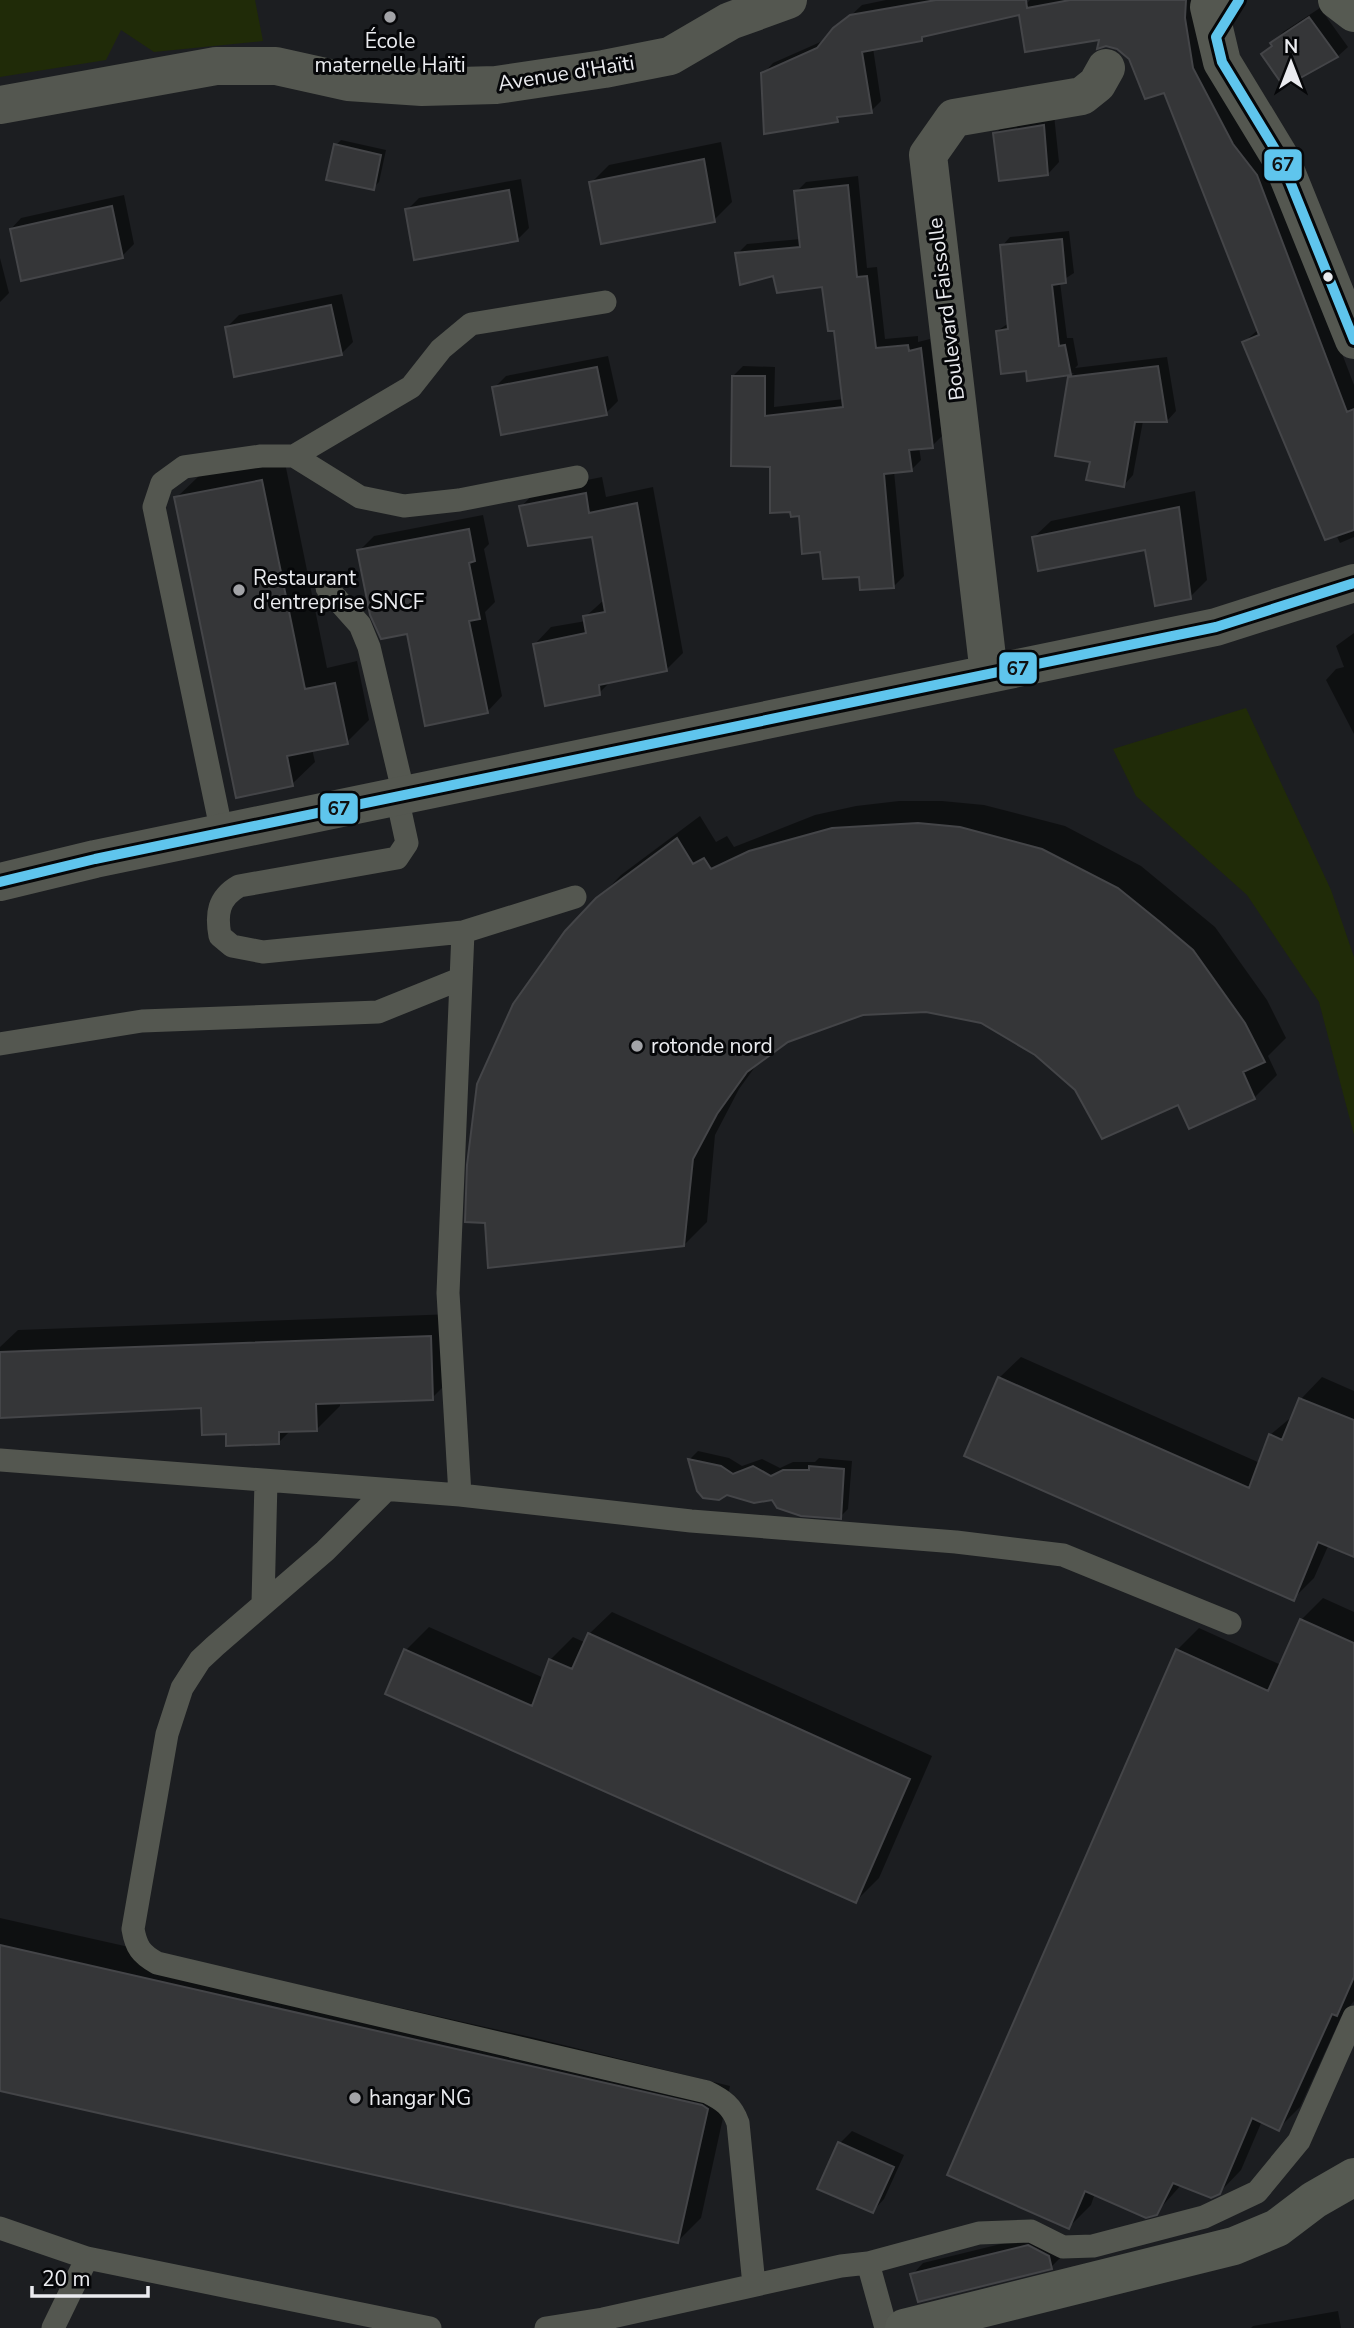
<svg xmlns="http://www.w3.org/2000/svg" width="1354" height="2328" font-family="'Nunito Sans',sans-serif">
  <rect width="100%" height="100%" fill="#1c1e21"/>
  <path fill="#202b08" d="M0,0H255L263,41L154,52L121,30L106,60L0,77Z
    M1246,708L1331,890L1354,957V1135L1319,1002L1247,895L1136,796L1113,749Z"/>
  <path fill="#0007" d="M886,0H992L921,39L873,48L881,101L871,111L842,115L837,120L763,74L773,63L825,40L862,5Z
    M1030,0H1197L1269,162L1354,385V537L1340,543L1244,342L1259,329L1165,91L1117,47H1099L1101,38L1020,10Z
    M1320,8L1348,47L1337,57L1263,54L1283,32Z
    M1054,115L1059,162L1048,174L995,134L1006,123Z
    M341,140L386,150L379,182L373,188L336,145Z
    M721,142L732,202L714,220L591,183L609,165Z
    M858,176L867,268L877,267L885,339L918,336V342L930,339L942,436L932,446L919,447L921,460L911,470L894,471L904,576L894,586L861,575L822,550L772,465L733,376L743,366L775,367L774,407L844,399L836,329L824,286L775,274L737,254L747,244L801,239L796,192L806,182Z
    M521,179L529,228L517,240L407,210L419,198Z
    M124,195L134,244L122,256L20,279L10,230L21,218Z
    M1069,231L1074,273L1060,282L1067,338H1073L1078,365L1075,368L1167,357L1176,411L1167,421H1143L1133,475L1124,485L1092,461L1069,378L1074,373L1028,379L1027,369L997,331L1009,323L1002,246L1010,237Z
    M0,258L9,293L0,302Z
    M342,294L353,342L341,354L227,327L239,315Z
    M608,356L618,401L606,413L494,388L506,376Z
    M284,458L327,668L357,661L369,720L347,742L312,749L315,762L292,784L176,498L199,476Z
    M602,477L606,497L653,487L683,653L667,669L612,680L599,693L535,644L551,627L586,621L585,617L605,599L593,535L521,507L537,490Z
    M1195,491L1207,580L1190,597L1146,548L1033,538L1051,521Z
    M483,515L489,544L484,549L495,602L485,612L502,696L487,712L408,632L359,551L374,536Z
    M1354,633V734L1326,680L1336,669L1344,667L1336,646Z
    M899,801H942L984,805L1065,826L1141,866L1215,927L1267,1000L1286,1038L1268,1056L1277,1075L1254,1098L1179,1103L1036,1053L981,1022L926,1010L862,1013L787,1041L760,1060L739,1089L715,1135L707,1222L684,1245L598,899L621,875L700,816L716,842L727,836L734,847L815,815L856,806Z
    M454,1314L455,1375L432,1398L340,1402V1406L317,1429L291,1430L278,1443L227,1432L203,1406L0,1416V1347L18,1330Z
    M1021,1357L1260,1463L1270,1435L1294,1415L1301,1399L1322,1377L1354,1391V1549L1329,1544L1314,1578L1293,1599L999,1378Z
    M698,1451L729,1458L742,1466L762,1459L780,1468L793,1462H815L819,1458L852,1461L848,1509L840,1517L773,1499L699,1490L690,1459Z
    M1323,1598L1354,1612V2001L1341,2017L1300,2107L1278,2129L1262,2121L1241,2170L1219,2193L1182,2184L1156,2213L1095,2193L1091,2205L1069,2227L1177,1650L1199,1628L1281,1665L1301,1620Z
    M612,1612L932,1756L879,1878L856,1901L387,1693L406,1650L429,1627L544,1678L550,1660L573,1637L586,1643L589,1634Z
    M0,1918L535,2038L730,2086L701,2218L678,2241L0,2089Z
    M852,2131L904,2155L884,2199L873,2211L840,2143Z
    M1041,2234L1063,2255L1051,2267L912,2275L923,2263Z
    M1338,2311L1341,2328H1251L1253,2326Z"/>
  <path fill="#353638" stroke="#444548" stroke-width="2" d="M936,0H1026L1027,8L1070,0H1186L1185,18L1193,68L1233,144L1257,175L1347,412L1354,409V530L1325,540L1242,342L1259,335L1164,93L1145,99L1129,59L1117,49L1106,46L1097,49L1099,40L1025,52L1019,15L922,37V41L862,52L872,113L837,117L838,122L764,134L761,73L817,48L833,28L850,15Z
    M1309,17L1338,57L1284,87L1261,54L1272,46L1270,43Z
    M1044,125L1048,175L999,181L993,133Z
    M334,144L381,155L374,190L326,180Z
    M704,159L715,222L601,244L589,182Z
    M848,185L857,277L867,276L876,348L908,345L909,351L921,348L933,448L909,450L912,471L884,474L894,588L860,590L859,577L823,579L820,552L802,554L799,516L791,517L790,512L770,513V467L731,466L732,376H765V416L843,407L834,331H828L822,287L777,293L773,276L740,285L735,253L800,247L794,191Z
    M509,190L518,241L414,260L405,209Z
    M112,206L123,258L21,281L10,229Z
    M1062,239L1066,283L1052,285L1059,346L1065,345L1071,375L1027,381L1026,371L1001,374L996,331L1008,329L1000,245Z
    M331,305L342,355L234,377L225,327Z
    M1158,366L1167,422H1135L1124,487L1086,480L1090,462L1055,456L1068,377Z
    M597,367L607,415L501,435L492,387Z
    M262,480L305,689L335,683L348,744L287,756L293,786L236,798L174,497Z
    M586,493L589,513L637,503L667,671L599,685L600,695L545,706L533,644L586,633L583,616L605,612L592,537L528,546L519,506Z
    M1179,507L1191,599L1155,606L1145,550L1038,571L1032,537Z
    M469,529L475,561L469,563L480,619L469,621L488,713L425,726L407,634L381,639L370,615L357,550Z
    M918,823L960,827L1042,849L1118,888L1160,922L1193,950L1245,1023L1265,1062L1243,1072L1255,1099L1189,1129L1178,1105L1102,1139L1075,1090L1035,1055L981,1023L926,1012L863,1015L788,1042L747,1072L717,1114L693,1159L684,1246L488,1268L485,1223L465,1222L467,1165L477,1084L513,1004L565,931L596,898L677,838L693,864L704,858L711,869L749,851L832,828Z
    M431,1336L433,1400L316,1404L317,1431L279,1432V1444L226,1446V1434L202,1435L201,1408L0,1418V1352Z
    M998,1377L1249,1488L1269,1434L1282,1440L1299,1398L1354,1420V1557L1318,1542L1294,1601L964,1456Z
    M688,1459L721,1466L733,1474L753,1466L771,1476L783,1470H809V1466L844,1469L841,1519L801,1516L777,1508L772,1500L754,1503L727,1495L719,1500L703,1498L697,1491Z
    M1300,1619L1354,1643V1977L1337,2016L1332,2014L1279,2131L1252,2118L1220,2194L1211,2198L1173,2183L1157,2215L1146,2218L1085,2191L1069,2229L947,2175L1176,1649L1268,1691Z
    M588,1633L910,1779L856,1903L385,1694L404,1649L532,1706L549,1659L572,1669Z
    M0,1945L702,2105L708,2109L678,2243L0,2091Z
    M838,2142L894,2167L873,2213L817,2189Z
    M1028,2245L1049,2256L1052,2269L918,2302L910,2274Z"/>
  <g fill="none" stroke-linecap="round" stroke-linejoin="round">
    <path stroke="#545750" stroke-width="23" d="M294,456L411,387L441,349L471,324L605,302
      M327,588L360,625L369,647L404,795
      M397,797L407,843L397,858L239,886C218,898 216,914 220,936L232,946L263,952L463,932L575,897
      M222,833L154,507L162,483L184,467L261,456H294L360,497L404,506L459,500L577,477
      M0,1044L142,1021L378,1012L460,979
      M0,1460L460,1495L691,1521L956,1542L1063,1555L1230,1623
      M385,1491L325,1551L215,1646L200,1660L182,1688L167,1734L133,1929C136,1947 141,1954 157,1963L707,2092C723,2100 732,2106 738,2123L754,2285
      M460,1495L448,1293L463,932
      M263,1603L266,1481
      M0,2228L87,2258L430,2328
      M868,2263L979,2233L1031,2231L1063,2247L1093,2246L1204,2217L1257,2192L1299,2141L1354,2017
      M53,2328L87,2258
      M546,2328L603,2319L841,2266L868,2263L886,2328"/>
    <path stroke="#545750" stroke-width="38" d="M1211,0L1209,7L1222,62L1281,159L1354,340
      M0,105L216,66H276L348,82L422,87L496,85L604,69L670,56L730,21L788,0
      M989,674L928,155L954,118L1082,96L1097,84L1106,68
      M0,882L95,859L1216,627L1354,583"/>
    <path stroke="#565a52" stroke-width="38" d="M1337,0L1354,13
      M904,2328L1234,2246L1277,2228L1314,2200L1354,2177"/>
    <g stroke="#060709" stroke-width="16">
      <path id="bus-1" d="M1239,0L1216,37L1222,62L1281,159L1354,340
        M0,882L95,859L1216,627L1354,583"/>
    </g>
    <use href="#bus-1" stroke="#5fc5ed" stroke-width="10"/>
  </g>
  <g fill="#a2a3a7" stroke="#060709" stroke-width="2.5">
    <circle cx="390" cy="17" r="7"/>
    <circle cx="239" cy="590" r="7"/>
    <circle cx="637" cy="1046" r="7"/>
    <circle cx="355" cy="2098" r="7"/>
  </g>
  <circle fill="#eaebef" stroke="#060709" stroke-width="2.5" cx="1328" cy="277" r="6"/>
  <g text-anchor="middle" stroke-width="6" stroke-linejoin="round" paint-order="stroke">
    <g font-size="21" fill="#eaebef" stroke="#060709" text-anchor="start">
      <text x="390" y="48" text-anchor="middle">École<tspan x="390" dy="24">maternelle Haïti</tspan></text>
      <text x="253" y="585">Restaurant<tspan x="253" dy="24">d'entreprise SNCF</tspan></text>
      <text x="651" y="1053">rotonde nord</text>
      <text x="369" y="2105">hangar NG</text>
    </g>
    <g font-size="21" fill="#eaebef" stroke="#060709">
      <text transform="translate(566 73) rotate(-9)" y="7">Avenue d'Haïti</text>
      <text transform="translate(946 309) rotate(-97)" y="7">Boulevard Faissolle</text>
    </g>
  </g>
  <g stroke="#060709" stroke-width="2.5">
    <rect x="1263" y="148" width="40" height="34" rx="7" fill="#5fc5ed"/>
    <rect x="998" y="651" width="40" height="34" rx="7" fill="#5fc5ed"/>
    <rect x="319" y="792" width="40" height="33" rx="7" fill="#5fc5ed"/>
  </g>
  <g font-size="19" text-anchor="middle" font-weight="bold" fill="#111">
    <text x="1283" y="171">67</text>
    <text x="1018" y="675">67</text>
    <text x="339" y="815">67</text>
  </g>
  <g transform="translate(1291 63)" stroke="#060709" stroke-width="5" paint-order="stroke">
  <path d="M0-5L12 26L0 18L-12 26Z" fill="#eaebef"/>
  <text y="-10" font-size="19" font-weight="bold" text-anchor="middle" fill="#eaebef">N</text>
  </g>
  <path d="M32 2286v10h116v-10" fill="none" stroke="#eaebef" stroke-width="3.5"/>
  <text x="42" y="2286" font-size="21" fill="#eaebef" stroke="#060709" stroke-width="5" paint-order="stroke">20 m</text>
</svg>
